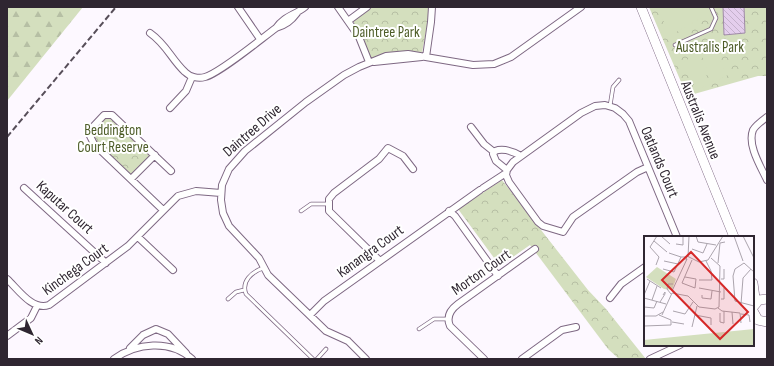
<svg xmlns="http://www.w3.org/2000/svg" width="774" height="366" font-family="'Sofia Sans Condensed',sans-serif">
  <defs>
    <pattern id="forest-firs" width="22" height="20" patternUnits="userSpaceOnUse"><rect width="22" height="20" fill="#d4dfbe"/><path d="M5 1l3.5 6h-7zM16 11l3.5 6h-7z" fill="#b6bfa4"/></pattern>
    <pattern id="park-crowns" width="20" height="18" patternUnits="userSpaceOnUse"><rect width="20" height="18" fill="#d4dfbe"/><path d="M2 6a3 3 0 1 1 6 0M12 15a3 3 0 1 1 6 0" fill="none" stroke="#b6bfa4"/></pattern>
    <pattern id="building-back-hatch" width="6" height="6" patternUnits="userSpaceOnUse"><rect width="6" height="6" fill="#e4ceed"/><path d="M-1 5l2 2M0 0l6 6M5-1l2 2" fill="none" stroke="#c4b1cc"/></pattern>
  </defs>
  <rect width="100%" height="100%" fill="#fdf8ff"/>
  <path fill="url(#forest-firs)" d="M7,7H83L7,101Z"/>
  <path fill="url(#park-crowns)" d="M372,7H429L430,10L422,53L371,58L353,21Z
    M649,7H767V76H758L687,96Z
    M104,115H112L155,155L131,179L94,144L88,132Z
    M502,180L588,290L606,309L646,359H619L608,349L530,245L500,266L458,209Z"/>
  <path fill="#d4dfbe" d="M656,7H697L703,17L671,35Z
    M715,48L727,76L713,82L701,54Z
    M698,55L710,84L696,90L684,61Z"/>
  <path fill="url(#building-back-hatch)" stroke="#9f8aa7" d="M723,7H744L745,33L724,35Z"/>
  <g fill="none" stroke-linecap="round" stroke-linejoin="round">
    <g stroke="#7e6883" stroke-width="4.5">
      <path id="lane" d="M675,45L711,29L716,18L711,7
        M610,106L613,87L619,80
        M301,211L311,204H328
        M263,268C252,272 241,281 246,294L313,359
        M228,299L236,292L244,290
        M419,329L434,319H448
        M317,359L326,349"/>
    </g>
    <g stroke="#7e6883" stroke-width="8">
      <path id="street" d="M238,7L260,39
        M338,7L359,37L369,62
        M348,21L367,7
        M276,28C286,25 291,21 297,13
        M150,33C167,45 171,59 185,72C190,77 198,79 205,77C220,73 261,39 276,28C284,16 295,15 305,7
        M426,57L431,22L432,7
        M374,62L422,57
        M170,108L186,91L192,77
        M767,117C763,120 756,125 753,130C747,145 761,167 767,180
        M471,127L484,144L494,152
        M507,170L513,162L581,113L595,106L605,105L615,108L623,114L629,121L677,237
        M507,170L506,175L509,182L538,222L543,226L563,232L573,217L637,172L648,167
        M507,170L496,161L493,154L495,151C503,148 514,152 521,156
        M131,179L155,155
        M24,188L106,263
        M483,188L506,173
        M163,210L94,144L88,132L104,115H112L171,171
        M449,211L455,216L498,276
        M138,237L173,270
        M379,260L329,211V199L334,193L379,159L388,148L403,156L413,169
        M7,279C18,289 32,311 49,305L128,246L178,196L196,191L221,193
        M610,298L621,284L645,267
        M310,315L324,301L480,190
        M7,336L31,318L37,306
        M130,348L143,335L156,329L168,334L186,353
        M114,359C136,343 170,339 192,359
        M366,359L348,341L326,331L268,275L259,258L229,226L223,213L221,200L222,185L229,169L245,151L306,102L344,75L359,67L386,56L408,54L473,65L494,64L511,57L581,7
        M484,359L450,326C446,317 450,310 458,304L535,249
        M522,359L562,330L576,327
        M650,359L680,345"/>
    </g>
    <g stroke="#7e6883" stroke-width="10">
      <path id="secondary" d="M641,7L734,237
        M753,283L755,298L754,305
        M754,306L759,300L767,299
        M753,311L758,320L767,322"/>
    </g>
    <use href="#lane" stroke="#fff" stroke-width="3"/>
    <use href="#street" stroke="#fff" stroke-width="6"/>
    <use href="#secondary" stroke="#fff" stroke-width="9"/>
    <path stroke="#574e59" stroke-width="2" stroke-dasharray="6 3" stroke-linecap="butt" d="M7,137L116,7"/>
  </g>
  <g text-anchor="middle" stroke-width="4" stroke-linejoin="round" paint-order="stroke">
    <g font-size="15" fill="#4e5d29" stroke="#fff">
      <text x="386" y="37">Daintree Park</text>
      <text x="710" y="52">Australis Park</text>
      <text x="113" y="135">Beddington<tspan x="113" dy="17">Court Reserve</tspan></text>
    </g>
    <g font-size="15" fill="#2f2631" stroke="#fff">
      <text transform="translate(701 120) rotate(68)" y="5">Australis Avenue</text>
      <text transform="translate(252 130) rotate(-41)" y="5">Daintree Drive</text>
      <text transform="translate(660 162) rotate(67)" y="5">Oatlands Court</text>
      <text transform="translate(65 207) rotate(42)" y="5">Kaputar Court</text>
      <text transform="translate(370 251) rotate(-36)" y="5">Kanangra Court</text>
      <text transform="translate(75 269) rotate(-36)" y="5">Kinchega Court</text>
      <text transform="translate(481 272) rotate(-35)" y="5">Morton Court</text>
    </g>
  </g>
  <g transform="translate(644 236)">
    <rect width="110" height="110" fill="#fdf8ff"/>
    <path d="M110,93V110H0V104Z" fill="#d4dfbe"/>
    <path d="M13,31L32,43L28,54L20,53L2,41Z" fill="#d4dfbe"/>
    <path fill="none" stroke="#aba4ad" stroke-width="1" d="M17,0L26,8M52,0L54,6L72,9M90,0L99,25M99,0L110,22M10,5L23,16M32,8L39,9V0H36M48,13L59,17L63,8M25,17L37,21M44,21L45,0M42,24L43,20L55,26L64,24L79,0M48,24L38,47L51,52M20,25L34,28M74,27L76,7L81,6M12,29L15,21L6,11L13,0M19,33L30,36L37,21H42M110,36L100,27L91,33L89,40L91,65L110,70M41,41L52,43L51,52M3,43L17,52M77,43H80V33M55,44H68L67,35L62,25M55,52L77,56M28,55L43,23M27,58L23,53L24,48H29M0,59L6,45M58,59V62L67,63L68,55M0,62L22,68M77,63H80V52M8,64L13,50M16,66L21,58V56L19,59M97,68L99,42L107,33M0,71L10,72L13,65M74,72L78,75L96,77L97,87M29,75L41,78L49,66M88,76L89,88M76,77V86L80,87V75M97,78L105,79L106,86M18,79L28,57L44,60L55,71L71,73L75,71L76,30L67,22M51,79L67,82V89M0,80H12L19,76M28,86L40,88M0,90L27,89V84L15,79M48,91L53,70"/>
    <path fill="#d62828" fill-opacity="0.15" stroke="#d62828" stroke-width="2" d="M47,16L104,76L76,103L18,44Z"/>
    <rect width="110" height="110" fill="none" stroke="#2f2631" stroke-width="2"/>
  </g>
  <rect width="774" height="366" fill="none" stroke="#2f2631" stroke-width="16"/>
  <g transform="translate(32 334) rotate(134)" stroke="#ffffff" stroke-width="3" paint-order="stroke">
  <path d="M0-3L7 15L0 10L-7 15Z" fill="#2f2631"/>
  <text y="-6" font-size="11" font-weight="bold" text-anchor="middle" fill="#2f2631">N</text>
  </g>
</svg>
